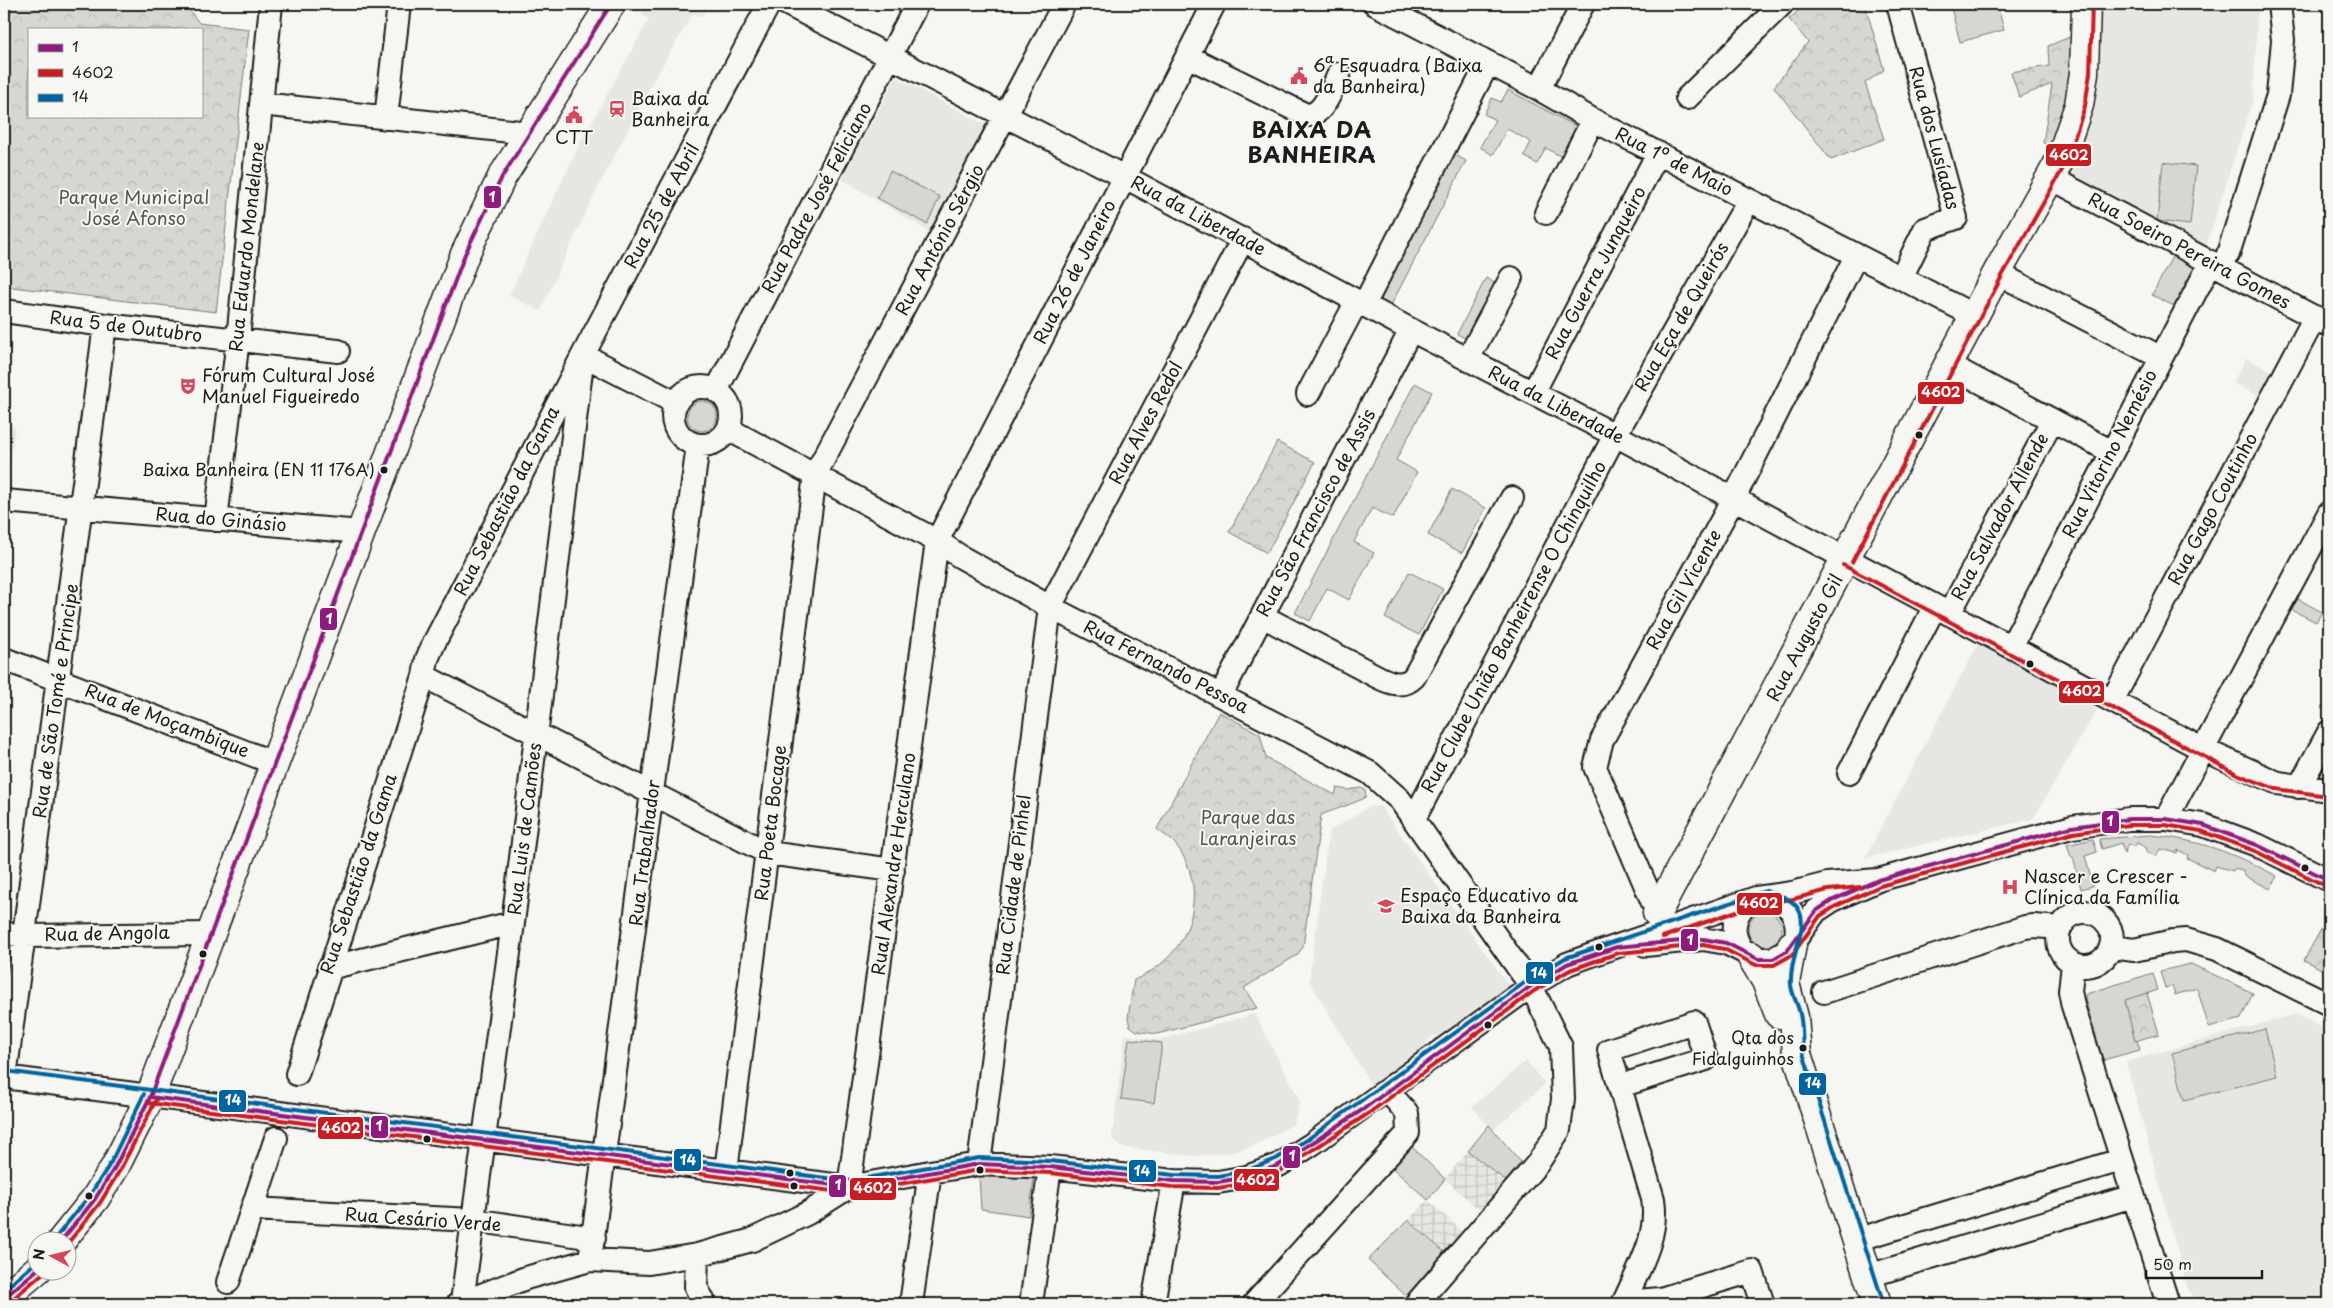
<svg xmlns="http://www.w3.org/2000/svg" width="2333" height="1308" font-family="'Playpen Sans',sans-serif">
  <defs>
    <pattern id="industrial-grid" width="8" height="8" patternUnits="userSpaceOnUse" patternTransform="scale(1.25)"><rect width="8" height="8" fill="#e6e6e2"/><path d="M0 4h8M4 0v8" fill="none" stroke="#c5c5c1"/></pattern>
    <pattern id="park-crowns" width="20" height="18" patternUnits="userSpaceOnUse" patternTransform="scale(1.25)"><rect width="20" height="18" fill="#d6d6d2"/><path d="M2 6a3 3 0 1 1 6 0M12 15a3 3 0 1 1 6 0" fill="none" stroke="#b7b7b4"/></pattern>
  </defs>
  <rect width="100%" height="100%" fill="#f6f6f2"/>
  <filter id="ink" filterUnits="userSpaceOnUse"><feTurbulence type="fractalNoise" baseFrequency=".02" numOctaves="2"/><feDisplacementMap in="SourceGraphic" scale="10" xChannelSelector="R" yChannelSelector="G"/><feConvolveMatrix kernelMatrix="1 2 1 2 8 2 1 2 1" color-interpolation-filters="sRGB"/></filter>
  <g filter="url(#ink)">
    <path fill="#e6e6e2" d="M647,4H716L711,12L707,9L701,17L693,13L655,78L594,195L540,311L509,295L578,147L649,19L641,14Z
      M2097,4H2258L2253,99L2205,249L2064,174Z
      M896,77L986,125L930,232L842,179Z
      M2246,358L2271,371L2259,396L2233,383Z
      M4,426L15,427L7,479H4Z
      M1978,644L2066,686L2097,710L2033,819L1865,858Z
      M1380,806L1509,986V988L1441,1037L1434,1035L1427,1041V1049L1372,1086L1309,980L1329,831L1369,807Z
      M1255,1014L1300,1101L1294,1124L1253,1146L1234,1152L1195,1156L1121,1147L1112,1138L1125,1035L1159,1040Z
      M2296,1014L2329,1031V1304H2201L2188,1290L2126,1062Z
      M1526,1061L1545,1084L1493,1130L1472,1107Z"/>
    <path fill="url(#industrial-grid)" d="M1468,1151L1506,1181L1480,1210L1445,1179Z
      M1428,1200L1462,1231L1444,1252L1408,1220Z"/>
    <path fill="#d6d6d2" stroke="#797977" d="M1950,4H1997L2004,30L1960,42Z
      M1508,90L1583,130L1567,160L1546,148L1537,164L1524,156L1531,142L1507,129L1493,155L1480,147L1495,120L1484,114L1492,98L1501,102Z
      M1454,154L1466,161L1389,309L1377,302Z
      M2163,162L2196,166L2190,225L2157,221Z
      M890,171L940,197L927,224L877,198Z
      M2173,255L2199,268L2178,308L2152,295Z
      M1486,278L1500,286L1471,341L1457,334Z
      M1415,383L1432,392L1396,460L1417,472L1393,518L1372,508L1354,542L1374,553L1349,600L1327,588L1310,621L1295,613Z
      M687 416a15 15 0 1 1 30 0a15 15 0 1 1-30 0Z
      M1452,489L1486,508L1462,553L1428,535Z
      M1409,572L1443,589L1419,635L1385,618Z
      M2296,598L2322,612L2316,622L2290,609Z
      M2150,835C2201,840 2232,853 2277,876L2270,889L2243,875L2244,872L2235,868L2233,871L2216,866L2214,871L2187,858L2188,855L2178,850L2177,853L2160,849L2156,856L2146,852L2147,848L2137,843L2134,847L2128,844L2124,853L2121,843L2102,849L2099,839Z
      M2093,839L2097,852L2085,856L2093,886L2081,889L2073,857H2071L2067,845Z
      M1748 929a17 17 0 1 1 34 0a17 17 0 1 1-34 0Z
      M2191,964L2253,993L2241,1019L2209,1028L2197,988L2175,995L2172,986L2165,988L2160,971Z
      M2153,973L2158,990L2125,1001L2140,1050L2103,1060L2085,999L2086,994Z
      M2265,1029L2277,1076L2184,1100L2172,1053Z
      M1129,1039L1162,1043L1154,1103L1121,1099Z
      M1489,1125L1521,1162L1506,1181L1468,1151Z
      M1409,1144L1445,1179L1428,1200L1389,1165Z
      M1029,1176L1034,1179L1029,1216L981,1209L979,1177Z
      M1408,1220L1444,1252L1406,1296L1368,1260Z"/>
    <path fill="url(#park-crowns)" stroke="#797977" fill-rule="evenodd" d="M12,4H185L199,23L249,29L216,312L4,286V54ZM29,29H201V116H29Z
      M1806,4H1865L1884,70L1865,83L1884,139L1831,160L1774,87L1808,42L1789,19Z
      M2077,34L2073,104L2055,147L2043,143L2052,84L2019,97L2011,72L2049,66L2048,46Z
      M1277,442L1315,462L1267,553L1229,532Z
      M1219,712L1260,734L1266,758L1335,795L1337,788L1348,790L1361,788L1365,790L1366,796C1363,801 1330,811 1321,815L1303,947L1297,955L1244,988L1257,1008L1157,1034L1137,1031L1130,1026L1128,1018L1134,980C1173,964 1197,929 1193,886C1191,872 1185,855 1175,844C1170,838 1163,834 1157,829Z
      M2329,915V973L2304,960Z
      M2147,993L2159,1034L2135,1041L2125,1000Z"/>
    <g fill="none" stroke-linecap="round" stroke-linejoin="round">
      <g stroke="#1c1c1c" stroke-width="26">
        <path id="minor" d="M769,4L583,355L434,643L427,659L424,676L768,853L893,870
          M787,4L1123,176L1411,330L1615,435L2202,749L2278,783L2329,790
          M1375,4L1539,89L1593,120L1975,316
          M1898,4L1956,218L1925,229L1901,278
          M1187,56L1306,115C1324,116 1332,88 1339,74
          M1539,89L1583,4
          M1687,98L1782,4
          M261,104L529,133
          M386,118L399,4
          M2049,177L2329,325
          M1546,213L1593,120
          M2228,254L2278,95L2283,40L2279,4
          M1997,273L2160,357
          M1364,305L1488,63
          M4,311L105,325L338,351
          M583,355L676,403
          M1468,359L1511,278
          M1949,365L2112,452
          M673 416a29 29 0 1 1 58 0a29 29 0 1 1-58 0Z
          M716,391L917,4
          M1533,393L1658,153
          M1308,394L1357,301
          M728,429L937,541L961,557L1050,607L1370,773L1400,800L1509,955L1531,986L1561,1047L1563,1099L1559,1130L1538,1163L1416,1304
          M4,501L361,532
          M216,520L238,339L271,4
          M1949,614L2052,421
          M1262,616L1378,677C1390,683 1403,688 1414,677L1512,498
          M2011,647L2211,262
          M4,659L274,763
          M1221,695L1411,330
          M2112,701L2315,317
          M1849,773L1935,606
          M2299,787L2329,732
          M1414,819L1615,435L1749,200
          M2166,819L2329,513
          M1765,897C1787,899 1800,915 1796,938
          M2058 939a27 27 0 1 1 54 0a27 27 0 1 1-54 0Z
          M1662,924L1595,767L1602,740L1734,498L1856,256
          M4,933L23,936L210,934
          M1645,945L1703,939L1726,943L1758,959H1773L1787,951L1816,911L1833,900L1878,880L2072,827L2129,819H2166L2203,825L2257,845L2329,880
          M2112,947L2134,950L2173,941L2186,940L2217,949L2329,1004
          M1744,952C1730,935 1732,916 1748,902
          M2073,964L2070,991L2073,1006L2168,1304
          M329,968L513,923
          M1824,992L2025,927L2034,926L2060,928
          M297,1074L424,676
          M4,1077L849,1187
          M5,1077L105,325
          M1620,1086L1706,1059L1694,1022L1609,1050L1653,1199C1659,1237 1638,1270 1623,1304
          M979,1164L1050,607L1243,239
          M726,1171L815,475L1064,4
          M849,1187L937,541L1214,4
          M252,1209L473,1220L594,1238
          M1856,1240L2121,1160
          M697,1255L696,1287L705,1304
          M590,1260L698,445
          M1868,1276L2133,1196
          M228,1282L276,1138
          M462,1302L513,923L581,371
          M1624,1302L1661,1299L1683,1292
          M458,1304L526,1278L590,1260L649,1263L697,1255L752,1240L808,1213L849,1187L930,1172L979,1164L1050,1167L1174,1181L1218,1182L1247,1177L1279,1165L1312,1144L1531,986L1567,964L1586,957L1756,898L1792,893L1827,884L1878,880
          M911,1304L930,1172
          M1031,1304L1050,1167
          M1153,1304L1174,1181
          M1254,1304L1408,1133L1407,1113L1388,1091
          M1687,1304L1683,1292L1752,1271L1763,1304"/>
      </g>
      <g stroke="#1c1c1c" stroke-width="31">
        <path id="major" d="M1657,913L1997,273L2060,160L2079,105L2084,73L2086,4
          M1792,945L1785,983L1794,1017L1797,1054L1877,1304
          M1751,956L1766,981L1779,1014
          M62,1240L95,1199L115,1167L150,1097L432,342L465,254L502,177L611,4
          M4,1298L38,1269"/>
      </g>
      <use href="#minor" stroke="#f6f6f2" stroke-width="22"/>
      <use href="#major" stroke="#f6f6f2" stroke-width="28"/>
      <g stroke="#f6f6f2" stroke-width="8">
        <path id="bus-1" d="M150,1097L849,1187L979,1164L1050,1167L1174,1181L1218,1182L1247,1177L1279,1165L1365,1108L1531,986L1567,964L1617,947L1703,939L1726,943L1758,959H1773L1787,951L1816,911L1833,900L1878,880L2072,827L2129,819H2166L2203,825L2257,845L2329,880
          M62,1240L95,1199L115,1167L150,1097L465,254L502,177L611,4
          M4,1298L38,1269"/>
      </g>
      <g stroke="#f6f6f2" stroke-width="8">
        <path id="bus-2" d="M1852,562L2002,276L2066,163L2085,106L2090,73L2092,4
          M1843,565L2237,774L2276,789L2328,796
          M1663,937L1757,904L1793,899L1828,890L1860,887
          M149,1103L848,1193L979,1170L1050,1173L1173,1187L1218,1188L1249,1183L1282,1170L1369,1113L1534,991L1570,970L1618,953L1703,945L1724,949L1756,965H1774L1792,955L1820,916L1836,906L1880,886L2073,833L2129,825H2165L2201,831L2255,851L2326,886
          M68,1243L100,1203L120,1170L156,1100
          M8,1303L42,1274"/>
      </g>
      <g stroke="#f6f6f2" stroke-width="8">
        <path id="bus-3" d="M5,1071L849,1181L979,1158L1050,1161L1174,1175L1218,1176L1245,1171L1276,1159L1308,1139L1527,981L1565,958L1766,891C1830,906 1788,944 1791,985C1792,995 1798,1004 1800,1014C1803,1027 1802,1040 1803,1053L1883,1302
          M57,1236L90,1195L110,1164L144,1094
          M4,1290L34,1264"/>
      </g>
      <use href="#bus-1" stroke="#8e1c7d" stroke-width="4"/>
      <use href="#bus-2" stroke="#c61d23" stroke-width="4"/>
      <use href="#bus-3" stroke="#0064a0" stroke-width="4"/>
    </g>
  </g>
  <defs>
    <g id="civic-bare" transform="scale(1.35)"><path d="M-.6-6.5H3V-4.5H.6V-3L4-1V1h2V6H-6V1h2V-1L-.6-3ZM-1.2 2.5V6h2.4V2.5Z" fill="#d1495b" stroke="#f6f6f2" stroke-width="2.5" paint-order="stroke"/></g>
    <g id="station-bare" transform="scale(1.35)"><path d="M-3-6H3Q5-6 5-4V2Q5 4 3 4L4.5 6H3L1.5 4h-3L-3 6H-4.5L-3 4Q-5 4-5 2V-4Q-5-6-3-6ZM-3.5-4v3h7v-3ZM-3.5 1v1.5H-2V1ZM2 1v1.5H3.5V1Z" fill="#d1495b" stroke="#f6f6f2" stroke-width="2.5" paint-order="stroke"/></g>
    <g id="theatre-bare" transform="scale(1.35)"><path d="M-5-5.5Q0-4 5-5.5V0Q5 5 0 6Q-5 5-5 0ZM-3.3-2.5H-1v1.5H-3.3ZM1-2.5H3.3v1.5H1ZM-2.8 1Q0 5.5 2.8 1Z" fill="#d1495b" stroke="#f6f6f2" stroke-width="2.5" paint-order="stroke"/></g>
    <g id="hospital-bare" transform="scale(1.35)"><path d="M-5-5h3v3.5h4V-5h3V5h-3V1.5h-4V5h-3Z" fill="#d1495b" stroke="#f6f6f2" stroke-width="2.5" paint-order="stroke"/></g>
    <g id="school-bare" transform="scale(1.35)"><path d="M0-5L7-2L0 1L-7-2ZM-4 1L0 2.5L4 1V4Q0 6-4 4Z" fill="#d1495b" stroke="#f6f6f2" stroke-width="2.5" paint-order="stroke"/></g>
  </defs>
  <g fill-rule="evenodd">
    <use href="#civic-bare" x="1299" y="76"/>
    <use href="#station-bare" x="617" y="109"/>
    <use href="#civic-bare" x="574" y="115"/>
    <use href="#theatre-bare" x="188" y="386"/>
    <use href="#hospital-bare" x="2010" y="887"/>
    <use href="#school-bare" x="1386" y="906"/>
  </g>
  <g fill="#1c1c1c" stroke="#f6f6f2" stroke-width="2">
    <circle cx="1919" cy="435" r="4.5"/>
    <circle cx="384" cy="470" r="4.5"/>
    <circle cx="2030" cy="664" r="4.5"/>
    <circle cx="2305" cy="868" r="4.5"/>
    <circle cx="1599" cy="947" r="4.5"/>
    <circle cx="203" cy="954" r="4.5"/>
    <circle cx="1488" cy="1025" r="4.5"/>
    <circle cx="1803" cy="1048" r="4.5"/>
    <circle cx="427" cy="1139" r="4.5"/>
    <circle cx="980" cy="1170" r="4.5"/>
    <circle cx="790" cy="1173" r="4.5"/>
    <circle cx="794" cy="1186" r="4.5"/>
    <circle cx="89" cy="1196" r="4.5"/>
  </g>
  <g text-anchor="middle" stroke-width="4" stroke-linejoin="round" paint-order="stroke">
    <g font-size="17" fill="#1c1c1c" stroke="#f6f6f2" text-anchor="end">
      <text x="375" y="476">Baixa Banheira (EN 11 176A)</text>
      <text x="1794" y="1044">Qta dos<tspan x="1794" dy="21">Fidalguinhos</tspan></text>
    </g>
    <g font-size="18" fill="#1c1c1c" stroke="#f6f6f2" text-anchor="start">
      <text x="1313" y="72">6ª Esquadra (Baixa<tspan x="1313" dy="21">da Banheira)</tspan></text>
      <text x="631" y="105">Baixa da<tspan x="631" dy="21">Banheira</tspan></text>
      <text x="574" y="144" text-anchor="middle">CTT</text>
      <text x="202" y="382">Fórum Cultural José<tspan x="202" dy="21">Manuel Figueiredo</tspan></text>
      <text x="2024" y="883">Nascer e Crescer -<tspan x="2024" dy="21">Clínica da Família</tspan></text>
      <text x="1400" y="902">Espaço Educativo da<tspan x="1400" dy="21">Baixa da Banheira</tspan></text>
    </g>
    <g font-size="18" fill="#1c1c1c" stroke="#f6f6f2">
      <text transform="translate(1934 138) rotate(75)" y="6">Rua dos Lusíadas</text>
      <text transform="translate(1674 162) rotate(27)" y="6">Rua 1º de Maio</text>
      <text transform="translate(817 198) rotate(-62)" y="6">Rua Padre José Feliciano</text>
      <text transform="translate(662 206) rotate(-62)" y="6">Rua 25 de Abril</text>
      <text transform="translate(1198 216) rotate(28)" y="6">Rua da Liberdade</text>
      <text transform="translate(940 240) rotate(-62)" y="6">Rua António Sérgio</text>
      <text transform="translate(247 247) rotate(-84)" y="6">Rua Eduardo Mondelane</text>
      <text transform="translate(2189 251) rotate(28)" y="6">Rua Soeiro Pereira Gomes</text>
      <text transform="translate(1075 272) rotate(-63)" y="6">Rua 26 de Janeiro</text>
      <text transform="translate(1596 273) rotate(-62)" y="6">Rua Guerra Junqueiro</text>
      <text transform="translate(1682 317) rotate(-60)" y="6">Rua Eça de Queirós</text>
      <text transform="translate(126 327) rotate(7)" y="6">Rua 5 de Outubro</text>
      <text transform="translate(1556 405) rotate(27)" y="6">Rua da Liberdade</text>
      <text transform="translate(1146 423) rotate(-62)" y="6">Rua Alves Redol</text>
      <text transform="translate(2110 454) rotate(-63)" y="6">Rua Vitorino Nemésio</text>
      <text transform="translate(507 501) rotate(-63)" y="6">Rua Sebastião da Gama</text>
      <text transform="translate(2213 509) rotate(-62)" y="6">Rua Gago Coutinho</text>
      <text transform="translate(1316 513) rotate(-62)" y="6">Rua São Francisco de Assis</text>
      <text transform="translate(2000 517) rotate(-62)" y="6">Rua Salvador Allende</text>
      <text transform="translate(221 520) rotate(5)" y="6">Rua do Ginásio</text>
      <text transform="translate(1684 590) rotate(-61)" y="6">Rua Gil Vicente</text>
      <text transform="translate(1514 627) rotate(-62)" y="6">Rua Clube União Banheirense O Chinquilho</text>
      <text transform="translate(1805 638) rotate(-62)" y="6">Rua Augusto Gil</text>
      <text transform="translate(1166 667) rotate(27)" y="6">Rua Fernando Pessoa</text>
      <text transform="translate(56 701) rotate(-82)" y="6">Rua de São Tomé e Principe</text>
      <text transform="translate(167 721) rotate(21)" y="6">Rua de Moçambique</text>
      <text transform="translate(771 823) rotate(-83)" y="6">Rua Poeta Bocage</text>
      <text transform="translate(525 829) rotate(-83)" y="6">Rua Luis de Camões</text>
      <text transform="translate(645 853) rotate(-83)" y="6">Rua Trabalhador</text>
      <text transform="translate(894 864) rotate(-82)" y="6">Rual Alexandre Herculano</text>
      <text transform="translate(359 874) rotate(-72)" y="6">Rua Sebastião da Gama</text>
      <text transform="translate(1014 885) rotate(-83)" y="6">Rua Cidade de Pinhel</text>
      <text transform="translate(107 934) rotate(-1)" y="6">Rua de Angola</text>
      <text transform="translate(423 1220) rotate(4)" y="6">Rua Cesário Verde</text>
    </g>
    <g font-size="18" fill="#545453" stroke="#f6f6f2">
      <text x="134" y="204">Parque Municipal<tspan x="134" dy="21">José Afonso</tspan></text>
      <text x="1248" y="824">Parque das<tspan x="1248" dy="21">Laranjeiras</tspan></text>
    </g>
    <g font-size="22" font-weight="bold" letter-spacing="1" fill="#1c1c1c" stroke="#f6f6f2">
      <text x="1312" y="138">BAIXA DA<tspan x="1312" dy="25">BANHEIRA</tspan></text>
    </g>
  </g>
  <g stroke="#f6f6f2" stroke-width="2">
    <rect x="2045" y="143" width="47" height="24" rx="5" fill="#c61d23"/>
    <rect x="483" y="185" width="19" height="24" rx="5" fill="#8e1c7d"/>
    <rect x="1917" y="381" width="48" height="24" rx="5" fill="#c61d23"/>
    <rect x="319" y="607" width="19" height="24" rx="5" fill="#8e1c7d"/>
    <rect x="2058" y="680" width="47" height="24" rx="5" fill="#c61d23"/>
    <rect x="2101" y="810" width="19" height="24" rx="5" fill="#8e1c7d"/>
    <rect x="1736" y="892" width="47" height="24" rx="5" fill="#c61d23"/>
    <rect x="1680" y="928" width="19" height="24" rx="5" fill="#8e1c7d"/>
    <rect x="1525" y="961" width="29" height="24" rx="5" fill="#0064a0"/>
    <rect x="1798" y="1072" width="29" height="24" rx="5" fill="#0064a0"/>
    <rect x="218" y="1089" width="29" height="24" rx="5" fill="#0064a0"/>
    <rect x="370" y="1115" width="19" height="24" rx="5" fill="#8e1c7d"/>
    <rect x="317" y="1116" width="47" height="24" rx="5" fill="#c61d23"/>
    <rect x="1282" y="1145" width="19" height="24" rx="5" fill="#8e1c7d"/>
    <rect x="673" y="1148" width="29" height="24" rx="5" fill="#0064a0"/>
    <rect x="1128" y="1159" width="29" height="24" rx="5" fill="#0064a0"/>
    <rect x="1233" y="1168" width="47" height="24" rx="5" fill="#c61d23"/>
    <rect x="828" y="1174" width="19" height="24" rx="5" fill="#8e1c7d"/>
    <rect x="849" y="1177" width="48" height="24" rx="5" fill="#c61d23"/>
  </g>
  <g font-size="14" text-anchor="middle" font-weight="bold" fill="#fff">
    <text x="2069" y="160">4602</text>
    <text x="492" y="202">1</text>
    <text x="1941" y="397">4602</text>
    <text x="329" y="624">1</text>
    <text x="2082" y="696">4602</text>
    <text x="2110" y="826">1</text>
    <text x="1759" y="908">4602</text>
    <text x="1690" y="945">1</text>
    <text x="1539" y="978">14</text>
    <text x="1813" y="1088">14</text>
    <text x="233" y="1105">14</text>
    <text x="379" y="1131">1</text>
    <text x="341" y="1133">4602</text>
    <text x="1292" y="1161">1</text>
    <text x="688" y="1165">14</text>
    <text x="1142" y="1176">14</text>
    <text x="1256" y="1185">4602</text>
    <text x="838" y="1190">1</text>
    <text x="873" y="1193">4602</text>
  </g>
  <rect width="2333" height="1308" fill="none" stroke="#f6f6f2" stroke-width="20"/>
  <rect x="10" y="10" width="2313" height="1288" fill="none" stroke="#1c1c1c" stroke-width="2" filter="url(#ink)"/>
  <rect x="28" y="28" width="175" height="90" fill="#f6f6f2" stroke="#9f9f9c"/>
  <rect x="38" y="44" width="25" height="8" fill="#8e1c7d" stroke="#9f9f9c"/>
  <text x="72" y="52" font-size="15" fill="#1c1c1c">1</text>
  <rect x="38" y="69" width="25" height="8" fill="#c61d23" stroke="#9f9f9c"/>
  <text x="72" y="78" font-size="15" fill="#1c1c1c">4602</text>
  <rect x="38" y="94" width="25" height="8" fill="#0064a0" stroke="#9f9f9c"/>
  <text x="72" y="102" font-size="15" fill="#1c1c1c">14</text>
  <g transform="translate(52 1256) rotate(277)"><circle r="24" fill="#f6f6f2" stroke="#9f9f9c"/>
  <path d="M0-4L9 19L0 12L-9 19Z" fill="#d1495b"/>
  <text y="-8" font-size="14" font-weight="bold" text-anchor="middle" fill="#1c1c1c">N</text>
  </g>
  <path d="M2146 1270v8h116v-8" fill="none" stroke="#1c1c1c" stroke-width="2.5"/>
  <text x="2153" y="1270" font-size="15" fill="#1c1c1c" stroke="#f6f6f2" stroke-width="4" paint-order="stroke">50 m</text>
</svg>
